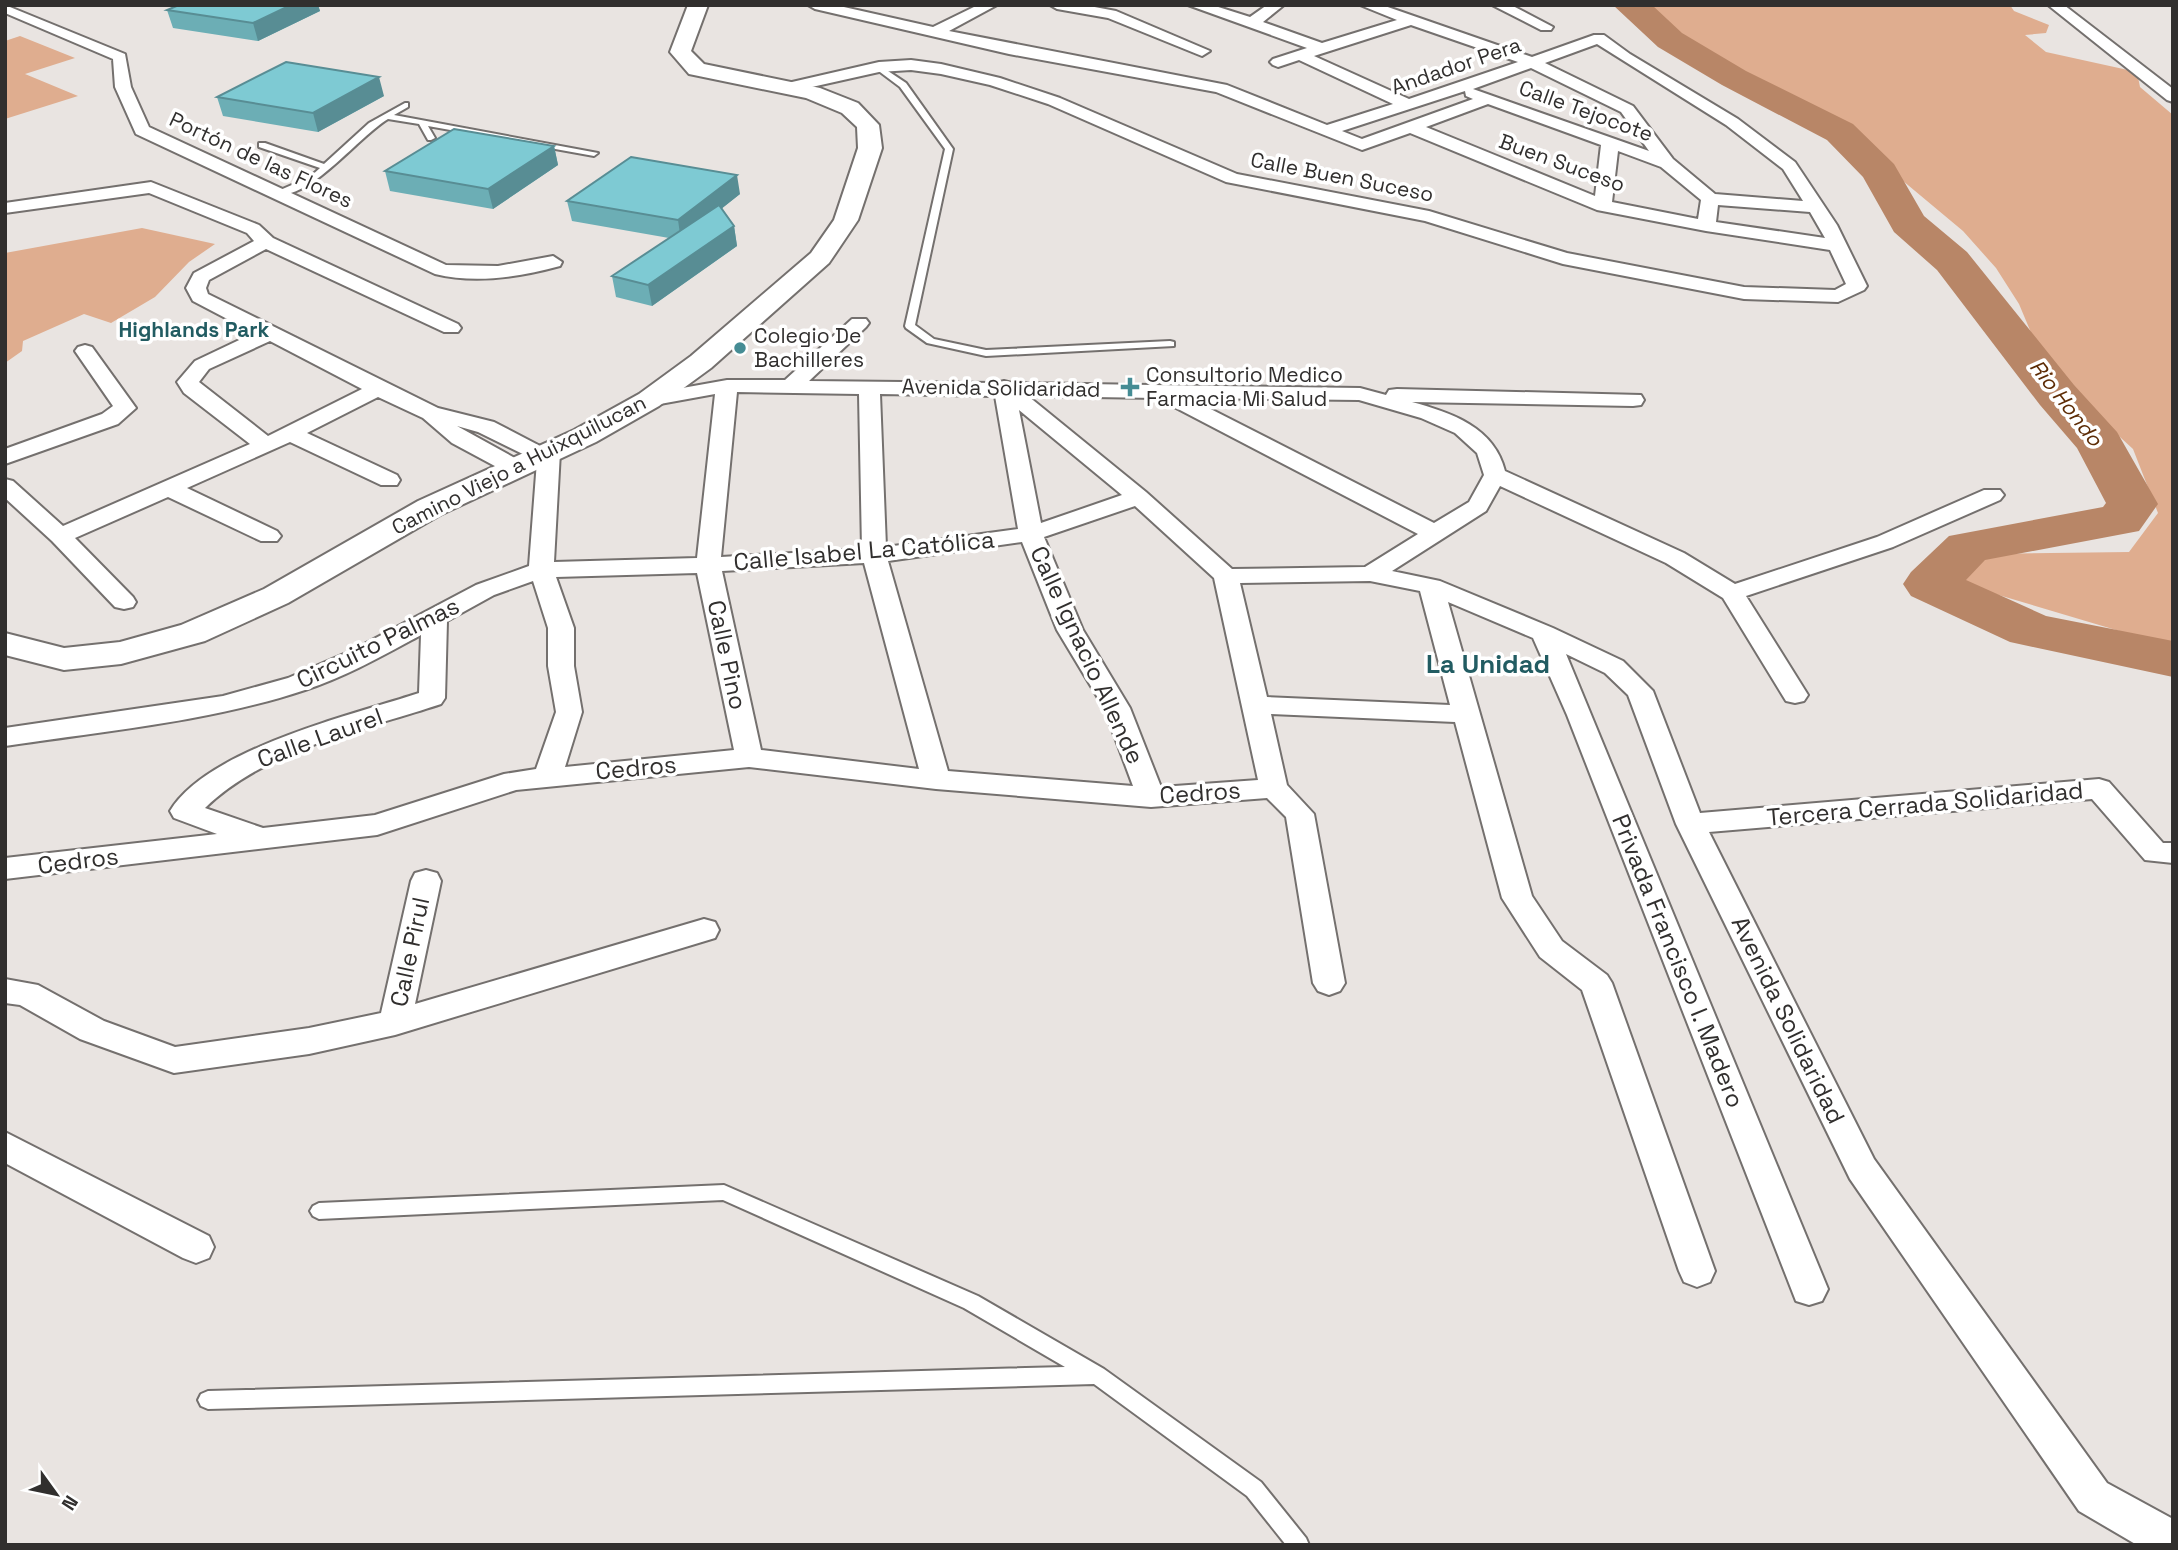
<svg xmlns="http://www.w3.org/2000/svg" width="2178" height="1550" font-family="'Space Grotesk',sans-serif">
  <rect width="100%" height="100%" fill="#e9e4e1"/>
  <path fill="#dfad8f" d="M1611,5H2010L2014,11L2049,25L2046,33L2025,35L2046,52L2137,72L2140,87L2173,115V647L1958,583L1985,554L2129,552L2158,513L2133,449L2084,404L2042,359L2019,304L1996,268L1963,231L1830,120L1788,100L1629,12Z
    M20,36L75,58L25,74L78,96L5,119V41Z
    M142,228L215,244L189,262L155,297L111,323L84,314L23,341L22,351L5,363V253Z"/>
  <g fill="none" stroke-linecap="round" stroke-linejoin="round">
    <path fill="#b88667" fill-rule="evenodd" d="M1613,5H1652L1682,33L1746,71L1853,124L1894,164L1924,216L1967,252L2074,385L2117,432L2158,504L2139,531L1985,560L1966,580L2046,616L2173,641V677L2010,642L1911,596L1903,584L1911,572L1949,536L2103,507L2106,503L2077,448L2040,405L1937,270L1894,232L1863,177L1827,140L1722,85L1658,47Z"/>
    <g stroke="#74706e" stroke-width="4">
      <path id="service" d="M879,65L906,83L953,149L915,325L934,339L986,350L1170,341L1174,342V346L986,356L927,343L906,328L905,326L945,149L900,87L876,69L875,67Z
        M405,103H408V107L394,115L598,153L594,156L428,126L435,138L431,140H428L419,124L388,119C358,137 314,196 278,195V191L310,177L320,168L259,147V143H265L324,164L369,123Z
        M724,1185L978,1296L1104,1369L1261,1482L1306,1538L1309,1545H1286L1247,1496L1094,1384L208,1409L201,1406L198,1400L201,1394L208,1391L1065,1367L964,1308L723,1200L319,1219L313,1216L310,1211L313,1206L319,1203Z"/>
    </g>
    <g stroke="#74706e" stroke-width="4">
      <path id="minor" d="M5,5L125,54L131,87L149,127L446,265L498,266L553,256L562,262L560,266C520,277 476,284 435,274L136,134L115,87L113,59L5,13Z
        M808,5H835L933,27L978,5H997L949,31L1227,85L1327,125L1393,104L1299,60L1278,67L1273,65L1270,62L1273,59L1307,48L1188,5H1212L1250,17L1267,5H1284L1263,22L1322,43L1397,20L1360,5H1382L1532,57L1594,35H1604L1630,54L1738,119L1795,162L1837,225L1867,286L1864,290L1838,302L1744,299L1563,264L1425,221L1226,182L1048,104L990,85L941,74L911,70L879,72L785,93L779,91L777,88L779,85L879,62L911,60L941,64L1000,78L1060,98L1237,174L1429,211L1567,253L1744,287L1835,290L1846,284L1830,250L1706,231L1597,210L1410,133L1362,150L1216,92L1009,54L815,9ZM1411,25L1518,62L1409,99L1314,56ZM1597,44L1726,125L1783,169L1803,201L1715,194L1673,159L1633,106L1545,63ZM1531,68L1621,112L1649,151L1473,89ZM1465,91L1466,96L1473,99L1362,139L1342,131ZM1488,104L1601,145L1595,196L1426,127ZM1618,151L1661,167L1701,200L1698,219L1612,202ZM1718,205L1810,212L1825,238L1716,222Z
        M1050,5H1084L1116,11L1210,51L1202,56L1197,54L1108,18L1057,9Z
        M1492,5H1511L1553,27L1551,30H1541Z
        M2048,5H2064L2173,89V102L2167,100Z
        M151,182L259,225L273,238L458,324L461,328L458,332H444L266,249L209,280L206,288L208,294L438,408L494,422L542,447H557L560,452L554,562L697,558L715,394L649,406L641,405L638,400L641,395L649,394L727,380H785L852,319H866L869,323L866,327L809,381L996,383L1004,381L1012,383L1360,388L1386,395L1389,390L1397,389L1641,395L1644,400L1641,405L1633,406L1412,402C1452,413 1494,427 1505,471L1684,553L1735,584L1877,537L1984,490H2000L2004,495L2000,500L1893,547L1746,596L1808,695L1804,701L1795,703L1786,701L1723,598L1666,563L1500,486L1486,511L1392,571L1440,581L1553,628L1623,661L1653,691L1700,813L2099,779L2109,782L2163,843H2173V863L2145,860L2092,799L1709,832L1874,1159L2107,1483L2173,1519V1545H2137L2079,1511L1850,1179L1676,824L1628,695L1605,673L1566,654L1828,1289L1822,1301L1809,1305L1796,1301L1567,715L1533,638L1448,602L1532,896L1562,941L1607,975L1612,983L1715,1271L1710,1282L1697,1287L1684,1282L1679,1271L1582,990L1540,957L1502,898L1455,722L1271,714L1287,785L1314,814L1345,983L1340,991L1329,995L1318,991L1313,983L1286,817L1267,798L1151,807L936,789L749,767L516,790L377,835L5,879V858L217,834L174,818L170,811C207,749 352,715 419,693L421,635C384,655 345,677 305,690C209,722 105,731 5,746V728L223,696L288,678L353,650L476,585L529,566L537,461L478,432L457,426L522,462L525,467L522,472H506L452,443L423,418L378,397L307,433L397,475L400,480L397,485H381L290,442L187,488L277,531L281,536L277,541H261L168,497L75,538L133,597L136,602L133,607L124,609L115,607L52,541L5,498V479L13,481L63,526L250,444L184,393L177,382L195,361L254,333L193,301L186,288L194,273L254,241L247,233L149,193L5,213V203ZM270,341L362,389L268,436L199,382L209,369ZM737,392L859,394L862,549L721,557ZM880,394L995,396L1018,529L886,547ZM1028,396L1157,398L1418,534L1365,567L1232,569L1146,492ZM1189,398L1359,400L1421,418L1455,433L1477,453L1484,475L1469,502L1434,523ZM1019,410L1122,495L1041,523ZM1135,506L1214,578L1258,780L1161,787L1130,708L1083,630L1044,537ZM1022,542L1057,630L1104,708L1133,786L948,771L888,561ZM864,563L919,769L761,750L722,571ZM697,573L734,750L565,767L582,712L574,666V628L556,577ZM533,581L548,628V666L556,712L536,769L504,774L375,815L263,828L205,808C266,749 363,730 441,704L445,698L447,621L494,595ZM1370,581L1420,591L1450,705L1267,697L1240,583Z
        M85,345L92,347L136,408L118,424L5,464V449L102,414L113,406L75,351L78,347Z
        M426,870L437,873L441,881L415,1004L704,919L715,922L719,930L715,938L395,1035L309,1054L174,1073L80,1039L20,1005L5,1003V979L38,985L104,1021L175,1047L309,1028L381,1013L411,881L415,873Z
        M5,1132L209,1236L214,1247L209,1258L196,1263L183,1258L5,1163Z"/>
    </g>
    <g stroke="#74706e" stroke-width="4">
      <path id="secondary" d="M688,5H708L691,51L704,64L820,88L858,103L879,125L882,148L858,220L829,263L711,368L659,406L596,442L440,515L288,603L205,641L121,664L64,670L5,655V633L64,648L120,642L181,625L264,589L418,501L574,430L639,394L691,356L811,253L834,220L858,148L857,127L842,113L806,98L689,74L670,52Z"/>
    </g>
    <use href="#service" fill="#fff" fill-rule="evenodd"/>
    <use href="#minor" fill="#fff" fill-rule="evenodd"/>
    <use href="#secondary" fill="#fff" fill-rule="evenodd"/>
  </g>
  <path fill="#6caeb5" d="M179,5H318L320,11L258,41L173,28L167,10Z
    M384,96L318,132L223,116L217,97Z
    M554,146L558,165L493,209L390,191L385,171Z
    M740,194L722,208L734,226L737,246L652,306L616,297L612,276L669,238L572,221L567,201Z"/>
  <path fill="#588d94" d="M291,5H318L320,11L258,41L253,23Z
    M379,77L384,96L318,132L313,113Z
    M554,146L558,165L493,209L488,189Z
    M737,175L740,194L681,241L678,220Z
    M734,226L737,246L652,306L648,285Z"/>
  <path fill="#7ecad3" stroke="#588d94" stroke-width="2" d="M179,5H291L253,23L167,10Z
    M286,62L379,77L313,113L217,97Z
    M454,129L554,146L488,189L385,171Z
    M631,157L737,175L678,220L567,201Z
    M719,205L734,226L648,285L612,276Z"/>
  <g fill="#458c94" stroke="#fff" stroke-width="2.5">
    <circle cx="740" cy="348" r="7"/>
    <path d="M1126.5 376.5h7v7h7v7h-7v7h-7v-7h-7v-7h7z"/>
  </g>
  <g text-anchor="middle" stroke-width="7" stroke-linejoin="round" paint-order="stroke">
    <g font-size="21" fill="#312f2e" stroke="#fff">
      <text transform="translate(1456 66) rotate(-19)" y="7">Andador Pera</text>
      <text transform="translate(1586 111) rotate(20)" y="7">Calle Tejocote</text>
      <text transform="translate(261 160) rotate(25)" y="7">Portón de las Flores</text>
      <text transform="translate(1562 163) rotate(20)" y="7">Buen Suceso</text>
      <text transform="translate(1342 177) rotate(11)" y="7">Calle Buen Suceso</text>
      <text transform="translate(1001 388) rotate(1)" y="7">Avenida Solidaridad</text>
      <text transform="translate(519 465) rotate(-27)" y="7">Camino Viejo a Huixquilucan</text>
    </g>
    <g font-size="21" font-weight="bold" fill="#225c62" stroke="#fff">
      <text x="194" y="337">Highlands Park</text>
    </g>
    <g font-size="21" fill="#312f2e" stroke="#fff" text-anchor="start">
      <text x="754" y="343">Colegio De<tspan x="754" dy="24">Bachilleres</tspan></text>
      <text x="1146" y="382">Consultorio Medico<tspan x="1146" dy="24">Farmacia Mi Salud</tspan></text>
    </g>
    <g font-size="21" font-style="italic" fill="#5d2c06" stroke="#fff">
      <text transform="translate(2066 403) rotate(52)" y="7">Rio Hondo</text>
    </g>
    <g font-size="24" fill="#312f2e" stroke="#fff">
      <text transform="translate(864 551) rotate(-5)" y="8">Calle Isabel La Católica</text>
      <text transform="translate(378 643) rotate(-26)" y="8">Circuito Palmas</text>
      <text transform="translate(727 655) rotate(78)" y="8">Calle Pino</text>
      <text transform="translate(1087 655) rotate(65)" y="8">Calle Ignacio Allende</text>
      <text transform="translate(320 738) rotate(-20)" y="8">Calle Laurel</text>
      <text transform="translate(636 768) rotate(-5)" y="8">Cedros</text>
      <text transform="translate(1200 793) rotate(-4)" y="8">Cedros</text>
      <text transform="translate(1925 804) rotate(-5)" y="8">Tercera Cerrada Solidaridad</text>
      <text transform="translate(78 861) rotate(-7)" y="8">Cedros</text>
      <text transform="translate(410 952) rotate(-78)" y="8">Calle Pirul</text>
      <text transform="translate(1678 961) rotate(68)" y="8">Privada Francisco I. Madero</text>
      <text transform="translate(1788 1020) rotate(64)" y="8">Avenida Solidaridad</text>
    </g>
    <g font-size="26" font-weight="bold" fill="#225c62" stroke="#fff">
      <text x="1488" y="673">La Unidad</text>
    </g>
  </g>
  <rect width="2178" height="1550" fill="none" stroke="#312f2e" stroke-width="14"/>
  <g transform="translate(56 1494) rotate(123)" stroke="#ffffff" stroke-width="5" paint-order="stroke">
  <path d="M0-5L12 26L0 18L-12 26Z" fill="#312f2e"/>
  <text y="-10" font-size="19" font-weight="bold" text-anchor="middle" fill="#312f2e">N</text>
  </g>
</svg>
